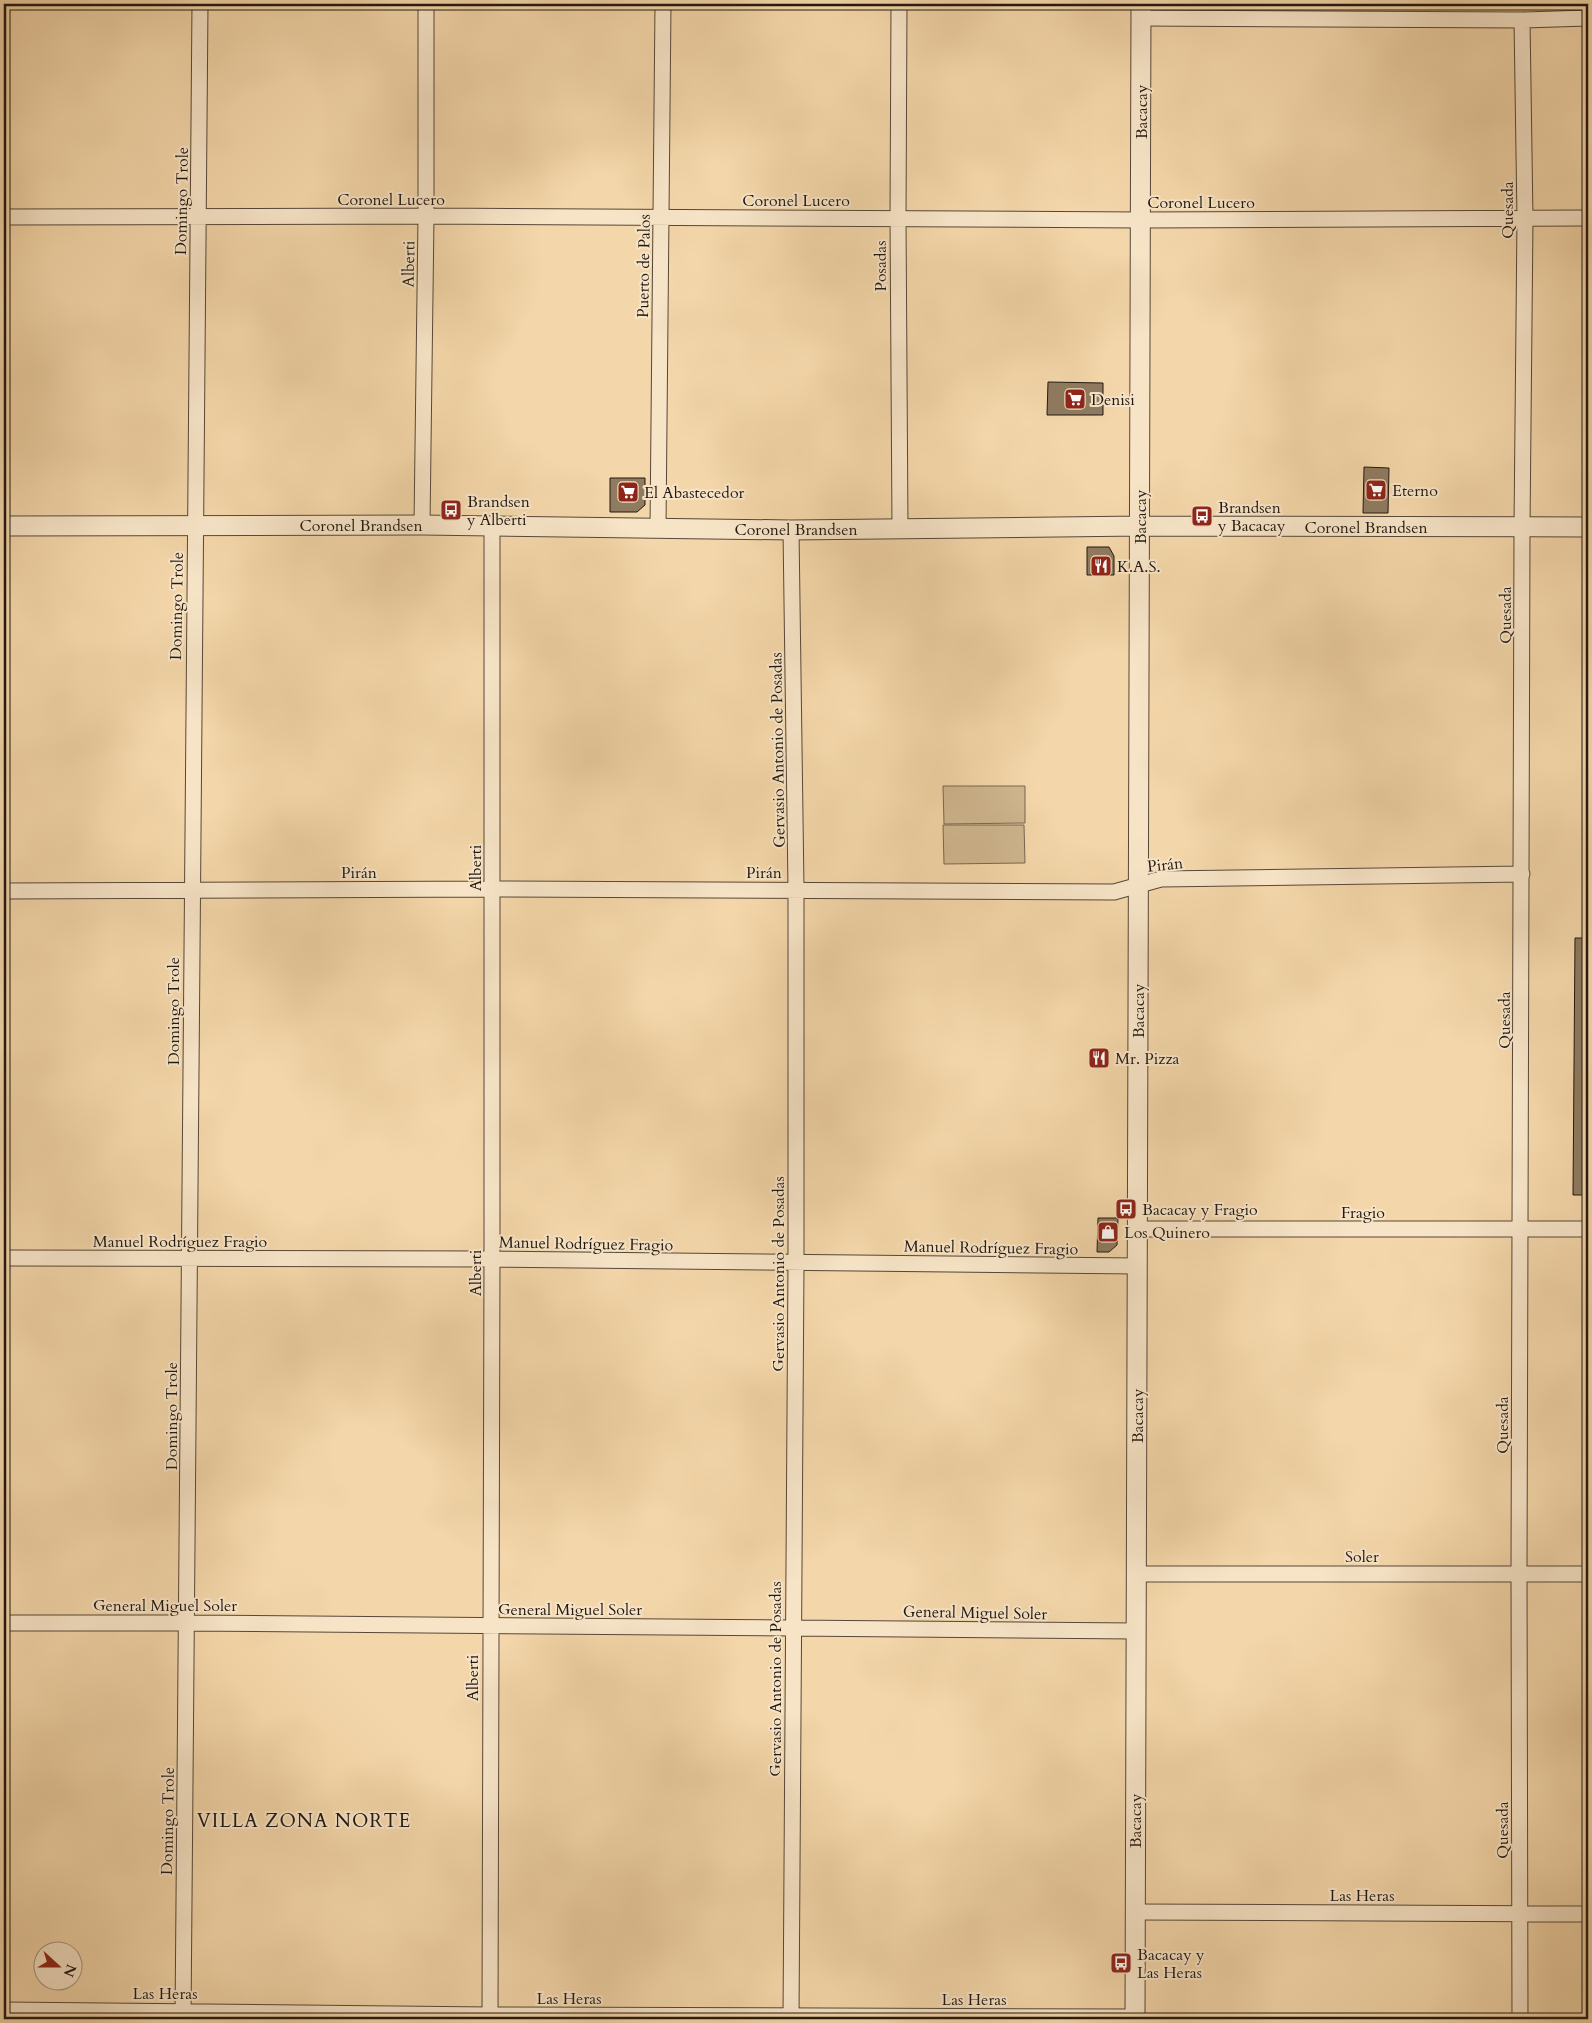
<svg xmlns="http://www.w3.org/2000/svg" width="1592" height="2023" font-family="Cardo,serif">
  <rect width="100%" height="100%" fill="#f3d6a9"/>
  <filter id="stains"><feTurbulence type="fractalNoise" baseFrequency=".004" numOctaves="4"/><feColorMatrix values="0 0 0 0 .2 0 0 0 0 .09 0 0 0 0 .02 0 0 0 .5 -.17"/></filter>
  <radialGradient id="worn" r=".72"><stop offset=".6" stop-color="#630" stop-opacity="0"/><stop offset="1" stop-color="#630" stop-opacity=".3"/></radialGradient>
  <path fill="#cfb68f" stroke="#786750" d="M943,786H1025V823L944,824Z
    M943,825H1024L1025,863L944,864Z"/>
  <path fill="#8f7b60" stroke="#221811" d="M1048,382L1103,383V415H1047Z
    M1364,467L1389,468L1388,513H1363Z
    M610,478H645V505L637,512H610Z
    M1087,547H1109L1114,556V575H1087Z
    M1575,938H1588V1195H1573Z
    M1098,1218H1118L1117,1245L1109,1252H1097Z"/>
  <g fill="none" stroke-linecap="round" stroke-linejoin="round">
    <g stroke="#564837" stroke-width="17">
      <path id="minor" d="M899,4L898,218L900,528
        M1141,18L1522,20L1588,18
        M4,217L426,216L1141,220L1588,218
        M422,525L426,216V4
        M658,528L663,4
        M791,530L796,889V1263L791,2019
        M4,891L493,889L1114,892L1161,879L1522,874
        M1137,1229H1588
        M4,1258L492,1259L1137,1266
        M1136,1574H1588
        M4,1623H187L1136,1631
        M1135,1912L1588,1914
        M4,2010L490,2015L1135,2017
        M183,2019L200,4
        M490,2019L492,1259V526
        M1520,2019L1519,1573L1522,527L1525,219L1522,20"/>
    </g>
    <g stroke="#564837" stroke-width="21">
      <path id="tertiary" d="M4,526L422,525L791,530L1140,526L1588,527
        M1135,2019C1133,1347 1143,676 1141,4"/>
    </g>
    <use href="#minor" stroke="#f7e4c7" stroke-width="15"/>
    <use href="#tertiary" stroke="#f7e4c7" stroke-width="19"/>
  </g>
  <defs>
    <g id="supermarket-square" transform="scale(1.125)"><rect x="-9" y="-9" width="18" height="18" rx="4" fill="#8f2418" stroke="#f7e4c7"/><path d="M-6-5.5h2.5l.6 2H6L4.5 2H-2.5L-4.4-4H-6ZM-1.5 3.2a1.3 1.3 0 1 0 .1 0ZM3 3.2a1.3 1.3 0 1 0 .1 0Z" fill="#fff"/></g>
    <g id="bus-square" transform="scale(1.125)"><rect x="-9" y="-9" width="18" height="18" rx="4" fill="#8f2418" stroke="#f7e4c7"/><path d="M-5-6H5V4H4V6H2V4H-2V6H-4V4H-5ZM-3.5-4V0h7V-4ZM-3.5 1.2v1.5H-2V1.2ZM2 1.2v1.5H3.5V1.2Z" fill="#fff"/></g>
    <g id="restaurant-square" transform="scale(1.125)"><rect x="-9" y="-9" width="18" height="18" rx="4" fill="#8f2418" stroke="#f7e4c7"/><path d="M-5-6h1v4h1v-4h1v4h1v-4h1v5L-1.5 .5V6h-2V.5L-5-1ZM5-6V6H3V1.5H1.5Q1.5-4 5-6Z" fill="#fff"/></g>
    <g id="shop-square" transform="scale(1.125)"><rect x="-9" y="-9" width="18" height="18" rx="4" fill="#8f2418" stroke="#f7e4c7"/><path d="M-5-2.5h2.3a2.7 3.5 0 0 1 5.4 0H5L5.5 6h-11ZM-1.5-2.5h3a1.5 2.3 0 0 0-3 0Z" fill="#fff"/></g>
  </defs>
  <g fill-rule="evenodd">
    <use href="#supermarket-square" x="1075" y="399"/>
    <use href="#supermarket-square" x="1376" y="490"/>
    <use href="#supermarket-square" x="628" y="492"/>
    <use href="#bus-square" x="451" y="510"/>
    <use href="#bus-square" x="1202" y="516"/>
    <use href="#restaurant-square" x="1101" y="566"/>
    <use href="#restaurant-square" x="1099" y="1058"/>
    <use href="#bus-square" x="1126" y="1209"/>
    <use href="#shop-square" x="1108" y="1232"/>
    <use href="#bus-square" x="1121" y="1963"/>
  </g>
  <g text-anchor="middle" stroke-width="4" stroke-linejoin="round" paint-order="stroke">
    <g font-size="16" fill="#221811" stroke="#f7e4c7">
      <text transform="translate(1141 112) rotate(-90)" y="6">Bacacay</text>
      <text x="391" y="205">Coronel Lucero</text>
      <text x="796" y="206">Coronel Lucero</text>
      <text transform="translate(181 201) rotate(-89)" y="6">Domingo Trole</text>
      <text x="1201" y="208">Coronel Lucero</text>
      <text transform="translate(1507 210) rotate(-90)" y="6">Quesada</text>
      <text transform="translate(408 264) rotate(-89)" y="6">Alberti</text>
      <text transform="translate(643 266) rotate(-89)" y="6">Puerto de Palos</text>
      <text transform="translate(880 266) rotate(-90)" y="6">Posadas</text>
      <text transform="translate(1140 517) rotate(-90)" y="6">Bacacay</text>
      <text x="361" y="531">Coronel Brandsen</text>
      <text x="1366" y="533">Coronel Brandsen</text>
      <text x="796" y="535">Coronel Brandsen</text>
      <text transform="translate(176 606) rotate(-89)" y="6">Domingo Trole</text>
      <text transform="translate(1505 615) rotate(-90)" y="6">Quesada</text>
      <text transform="translate(777 750) rotate(-91)" y="6">Gervasio Antonio de Posadas</text>
      <text transform="translate(1165 864) rotate(-6)" y="6">Pirán</text>
      <text transform="translate(475 868) rotate(-90)" y="6">Alberti</text>
      <text x="359" y="878">Pirán</text>
      <text x="764" y="878">Pirán</text>
      <text transform="translate(173 1011) rotate(-90)" y="6">Domingo Trole</text>
      <text transform="translate(1138 1011) rotate(-90)" y="6">Bacacay</text>
      <text transform="translate(1504 1020) rotate(-90)" y="6">Quesada</text>
      <text x="1363" y="1218">Fragio</text>
      <text x="180" y="1247">Manuel Rodríguez Fragio</text>
      <text transform="translate(586 1243) rotate(1)" y="6">Manuel Rodríguez Fragio</text>
      <text transform="translate(991 1247) rotate(1)" y="6">Manuel Rodríguez Fragio</text>
      <text transform="translate(475 1273) rotate(-90)" y="6">Alberti</text>
      <text transform="translate(778 1274) rotate(-90)" y="6">Gervasio Antonio de Posadas</text>
      <text transform="translate(171 1416) rotate(-90)" y="6">Domingo Trole</text>
      <text transform="translate(1137 1416) rotate(-90)" y="6">Bacacay</text>
      <text transform="translate(1502 1425) rotate(-90)" y="6">Quesada</text>
      <text x="1362" y="1562">Soler</text>
      <text x="165" y="1611">General Miguel Soler</text>
      <text x="570" y="1615">General Miguel Soler</text>
      <text transform="translate(975 1612) rotate(1)" y="6">General Miguel Soler</text>
      <text transform="translate(472 1678) rotate(-90)" y="6">Alberti</text>
      <text transform="translate(775 1679) rotate(-90)" y="6">Gervasio Antonio de Posadas</text>
      <text transform="translate(167 1821) rotate(-89)" y="6">Domingo Trole</text>
      <text transform="translate(1135 1821) rotate(-90)" y="6">Bacacay</text>
      <text transform="translate(1502 1830) rotate(-90)" y="6">Quesada</text>
      <text x="1362" y="1901">Las Heras</text>
      <text x="165" y="1999">Las Heras</text>
      <text x="569" y="2004">Las Heras</text>
      <text x="974" y="2005">Las Heras</text>
    </g>
    <g font-size="16" fill="#221811" stroke="#f7e4c7" text-anchor="start">
      <text x="1091" y="405">Denisi</text>
      <text x="1392" y="496">Eterno</text>
      <text x="644" y="498">El Abastecedor</text>
      <text x="467" y="507">Brandsen<tspan x="467" dy="18">y Alberti</tspan></text>
      <text x="1218" y="513">Brandsen<tspan x="1218" dy="18">y Bacacay</tspan></text>
      <text x="1117" y="572">K.A.S.</text>
      <text x="1115" y="1064">Mr. Pizza</text>
      <text x="1142" y="1215">Bacacay y Fragio</text>
      <text x="1124" y="1238">Los Quinero</text>
      <text x="1137" y="1960">Bacacay y<tspan x="1137" dy="18">Las Heras</tspan></text>
    </g>
    <g font-size="19" letter-spacing="1" fill="#221811" stroke="#f7e4c7">
      <text x="304" y="1827">VILLA ZONA NORTE</text>
    </g>
  </g>
  <rect width="1592" height="2023" fill="none" stroke="#f3d6a9" stroke-width="20"/>
  <rect x="5" y="5" width="1582" height="2013" fill="none" stroke="#221811" stroke-width="2.5"/>
  <rect x="10" y="10" width="1572" height="2003" fill="none" stroke="#221811"/>
  <g transform="translate(58 1966) rotate(111)"><circle r="24" fill="#f7e4c7" stroke="#a2927e"/>
  <path d="M0-4L9 19L0 12L-9 19Z" fill="#8f2418"/>
  <text y="-8" font-size="14" font-weight="bold" text-anchor="middle" fill="#221811">N</text>
  </g>
  <rect width="100%" height="100%" filter="url(#stains)"/>
  <rect width="100%" height="100%" fill="url(#worn)"/>
</svg>
